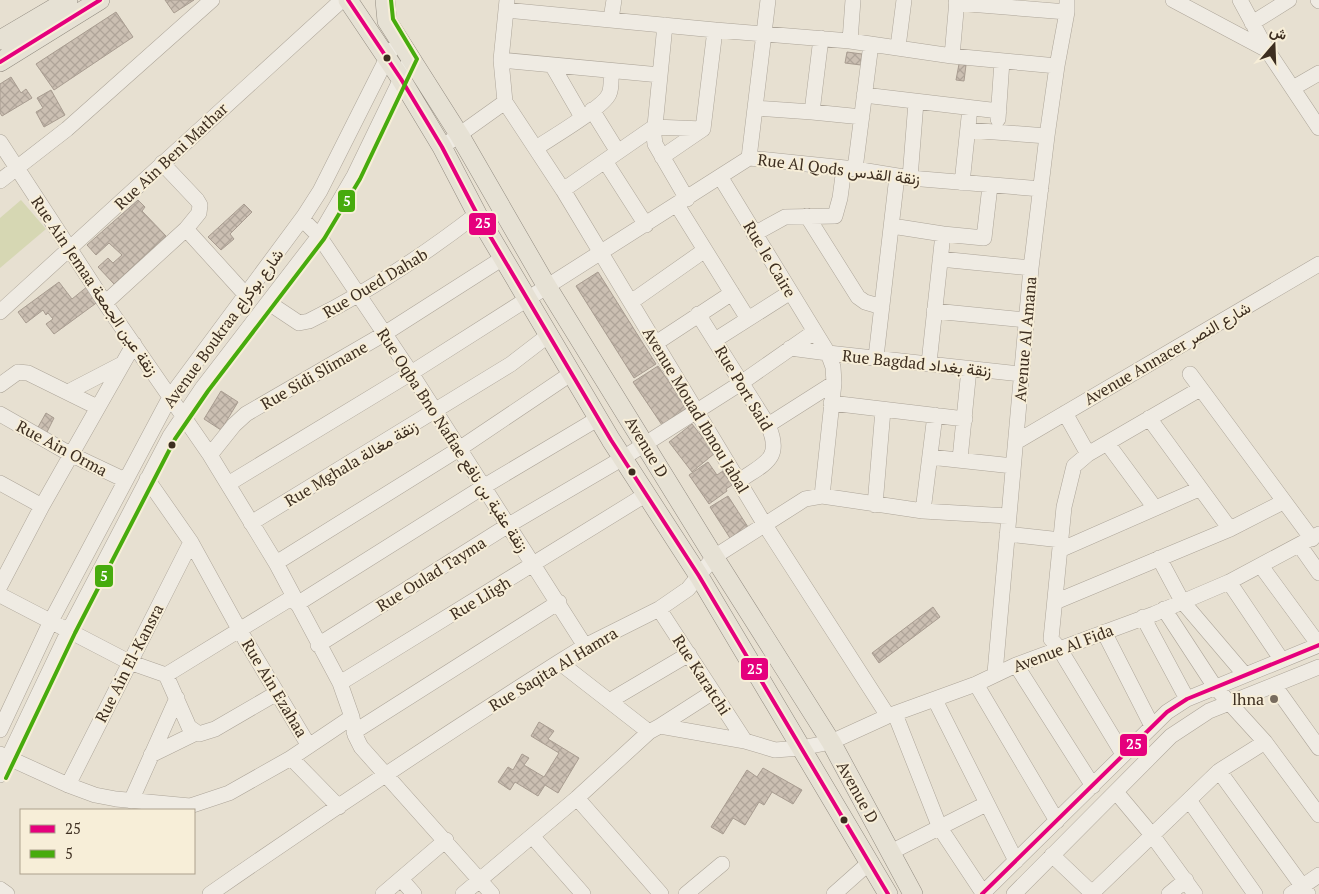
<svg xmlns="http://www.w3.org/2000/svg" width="1319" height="894" font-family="'PT Serif',Vazirmatn,serif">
  <defs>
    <pattern id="building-cross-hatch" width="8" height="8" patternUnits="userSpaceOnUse" patternTransform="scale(1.25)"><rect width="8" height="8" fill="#cbbfb2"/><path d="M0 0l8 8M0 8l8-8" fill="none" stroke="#afa499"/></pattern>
  </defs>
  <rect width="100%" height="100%" fill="#e7e0d1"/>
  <path fill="#d6d7b3" d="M21,200L46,229L0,268V218Z"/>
  <path fill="url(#building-cross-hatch)" stroke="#a89c90" d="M165,0H194L174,13Z
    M116,12L133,37L54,90L36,64Z
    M847,52L862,54L861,65L845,63Z
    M959,64L966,65L964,81L956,80Z
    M11,77L21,93L26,89L32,98L2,116L0,113V84Z
    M51,90L65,115L44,127L36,112L43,108L37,98Z
    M138,200L145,207L142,211L166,236L114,284L98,267L108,258L113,263L122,255L109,243L96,255L87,245Z
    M244,204L252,212L230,234L234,239L221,250L208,237Z
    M598,272L656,364L634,378L576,286Z
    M59,282L72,299L88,286L99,301L54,334L46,324L53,319L48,313L46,315L43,310L26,323L18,312Z
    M658,366L687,408L662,425L633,382Z
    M221,391L238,402L221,430L204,419Z
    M46,413L54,418L46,434L37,429Z
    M692,424L715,453L692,472L669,442Z
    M708,462L717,475L723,471L732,485L726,489L727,491L709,504L689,475Z
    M728,496L748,527L730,538L710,507Z
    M933,607L940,617L879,663L872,653Z
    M539,722L554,731L548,739L579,758L558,793L545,785L538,796L515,782L510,790L498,782L508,767L513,770L522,754L529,758L524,765L544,777L559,753L531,736Z
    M763,768L802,790L793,804L772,792L764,805L759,802L745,825L733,818L723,834L711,827L747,770L757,777Z"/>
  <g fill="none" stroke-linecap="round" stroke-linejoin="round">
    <g stroke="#ada599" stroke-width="16">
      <path id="minor" d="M507,0L501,60L505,102L563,190L765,525L888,716
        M1173,0L1267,50
        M1240,0L1267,50L1319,128
        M1318,0L1319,1
        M956,3L1067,12
        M506,10L715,30L850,41L952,56L1057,66
        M611,19L614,0
        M1252,23L1289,0
        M665,25L654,136L655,144L687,199
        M850,41L853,0
        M898,47L904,0
        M952,56L957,0
        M501,60L660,75
        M552,65L582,117
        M1293,88L1319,73
        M864,95L999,111
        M755,108L812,112L821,38
        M592,110L618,152
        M812,112L862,117
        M998,119L1002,61
        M968,130L1047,136
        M0,142L105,303L210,455L276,563L340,683L352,717L355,735L361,747L492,894
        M442,147L505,102
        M536,148C551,138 604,107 609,94C612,88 611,78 611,71
        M662,157L703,129L715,30
        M749,158L768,0
        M605,161L646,225
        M855,169L871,44
        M721,178L828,353L1021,374
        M910,178L916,102
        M0,181L67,129L212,0
        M962,183L970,108
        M563,190L654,127L703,129
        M677,205L748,319
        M807,216L858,297L865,302L882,307
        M302,219L319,236L411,373L585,646
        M892,226L943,234
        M186,229L245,294
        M754,234L785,217L835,216L840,198L844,168
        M940,259L1031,268
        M631,302L705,250
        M105,303L186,229L199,213L200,205L197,200L162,163
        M269,303L299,323L309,321C370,291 424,255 477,214
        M934,311L1026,320
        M0,312L342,0
        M698,314L768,425C783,459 765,463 739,481
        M715,340L789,293
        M656,343L732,293
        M790,348L828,353L833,367L834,383L822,496
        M876,357L897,176
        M929,363L943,234L984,238L990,186
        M1190,374L1312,539
        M0,385L18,372L28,373L97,407
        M68,392L122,364
        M831,403L965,419
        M1065,413L1088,454
        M0,414L70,454L125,480
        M1149,418L1230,529
        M768,425L834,383
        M1016,442L1319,264
        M1107,443L1155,508
        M210,455L234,425L246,414L384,334L503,258
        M930,457L1013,466
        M960,459L969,369
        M147,479L191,542L240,631L309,746
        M0,483L42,506L0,586
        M228,484L411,373L749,158L855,169L910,178L1041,189
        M875,505L883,410
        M42,506L134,344
        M923,511L935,415
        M251,523L511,364L550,334
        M1007,534L1061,540
        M1300,546L1319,573
        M1060,550L1199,489
        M1159,558L1182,601L1245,675
        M276,563L459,449L572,373
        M1261,566L1319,645
        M1229,582L1281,659
        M0,595L129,662L166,675L293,597
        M1055,602L1230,529L1283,502
        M297,604L483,487L599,418
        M659,609L745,741
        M1164,609L1215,687L1265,742L1319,815
        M1143,617L1187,699
        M1104,632L1152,726
        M318,645L507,526L623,458L741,383L814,332
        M559,662L649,732
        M1016,665L1093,786
        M995,673L1031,268L1047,136L1057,66L1067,12V0
        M166,675L189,727L199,734L215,729L277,693
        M340,683L645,495
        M976,684L1057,821
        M1274,685L1319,748
        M611,700L689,654
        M935,700L1016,861
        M895,714L940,828L983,893
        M660,726L713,692
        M0,730L51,621L170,397L304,216L320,191L391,50
        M354,732L559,602
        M0,754L68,785L95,795L116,799L190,806L229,793L291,758L352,717
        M1123,754L1059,648L1051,639L1064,507L1074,466L1088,454L1200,389
        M151,755L196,733
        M291,758L339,807
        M1219,771L1308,894
        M0,775L69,630L170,436L203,387L319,236L354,176L411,58
        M68,785L191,542
        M1116,792L1152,835L1195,894
        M577,798L661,894
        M1189,800L1255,894
        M131,801L177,698
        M532,836L583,894
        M891,852L986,804
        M1052,855L1092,893
        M401,879L414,894
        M0,889L7,894
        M210,894C325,814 441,737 559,662L585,646L659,609L688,589L714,557L805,499L822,496L923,511L1008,516
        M383,894L446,840
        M463,894L577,798L649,732L660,726L745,741L775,750L801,748L831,742L888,716L976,684L1016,665L1154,614L1229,582L1319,534
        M686,894L722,864
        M834,894L870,862
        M982,894L1167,712L1187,699L1319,645
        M1014,894L1171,736L1209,711L1319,667
        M1091,894L1219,771L1265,742
        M1169,894L1186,880
        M1291,894L1319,875"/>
    </g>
    <g stroke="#928b80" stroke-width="20">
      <path id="major" d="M348,0L401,79L442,147L477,214L611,440L699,576L888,894
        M385,0L387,21L460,136L546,285L714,557L831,742L913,894
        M0,40L68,0
        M0,62L100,0"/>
    </g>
    <use href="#minor" stroke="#efebe3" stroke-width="15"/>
    <use href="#major" stroke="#e6e1d4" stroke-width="19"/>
    <g stroke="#f7eed8" stroke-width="8">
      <path id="bus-1" d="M348,0L401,79L442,147L477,214L611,440L699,576L888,894
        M0,62L100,0
        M982,894L1167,712L1187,699L1319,645"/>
    </g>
    <g stroke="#f7eed8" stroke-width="8">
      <path id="bus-2" d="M6,778L75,633L175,439L208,391L324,239L360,179L417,59L393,19L391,0"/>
    </g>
    <use href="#bus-1" stroke="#e5007d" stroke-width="4"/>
    <use href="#bus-2" stroke="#47ab0d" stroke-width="4"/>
  </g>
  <g fill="#3d2e20" stroke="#f7eed8" stroke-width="2">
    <circle cx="387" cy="58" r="4.5"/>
    <circle cx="172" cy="445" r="4.5"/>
    <circle cx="632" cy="472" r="4.5"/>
    <circle cx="844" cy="820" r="4.5"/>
  </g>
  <circle fill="#786c5e" stroke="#f7eed8" stroke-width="2" cx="1274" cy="699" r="5"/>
  <g text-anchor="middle" stroke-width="4" stroke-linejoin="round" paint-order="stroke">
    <g font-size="16" fill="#3d2e20" stroke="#f7eed8">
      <text transform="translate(171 156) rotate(-43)" y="6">Rue Ain Beni Mathar</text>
      <text transform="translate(839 169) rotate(7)" y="6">Rue Al Qods زنقة القدس</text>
      <text transform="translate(770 259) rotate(59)" y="6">Rue le Caire</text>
      <text transform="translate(375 283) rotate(-31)" y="6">Rue Oued Dahab</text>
      <text transform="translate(95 286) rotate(56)" y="6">Rue Ain Jemaa زنقة عين الجمعة</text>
      <text transform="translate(223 328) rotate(-54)" y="6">Avenue Boukraa شارع بوكراع</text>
      <text transform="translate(1025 339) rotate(-85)" y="6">Avenue Al Amana</text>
      <text transform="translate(1167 353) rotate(-30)" y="6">Avenue Annacer شارع النصر</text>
      <text transform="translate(917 363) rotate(6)" y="6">Rue Bagdad زنقة بغداد</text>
      <text transform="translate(314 375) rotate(-30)" y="6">Rue Sidi Slimane</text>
      <text transform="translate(744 388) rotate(59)" y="6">Rue Port Said</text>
      <text transform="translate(696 410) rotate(59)" y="6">Avenue Mouad Ibnou Jabal</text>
      <text transform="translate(453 440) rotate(57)" y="6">Rue Oqba Bno Nafiae زنقة عقبة بن نافع</text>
      <text transform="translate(647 447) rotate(59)" y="6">Avenue D</text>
      <text transform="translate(62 448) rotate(28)" y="6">Rue Ain Orma</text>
      <text transform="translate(351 463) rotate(-31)" y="6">Rue Mghala زنقة مغالة</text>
      <text transform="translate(431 574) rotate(-32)" y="6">Rue Oulad Tayma</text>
      <text transform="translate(480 598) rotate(-31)" y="6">Rue Lligh</text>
      <text transform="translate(1063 648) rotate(-21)" y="6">Avenue Al Fida</text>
      <text transform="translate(129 663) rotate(-63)" y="6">Rue Ain El-Kansra</text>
      <text transform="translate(553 669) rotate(-31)" y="6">Rue Saqita Al Hamra</text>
      <text transform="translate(702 675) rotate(57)" y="6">Rue Karatchi</text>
      <text transform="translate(275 688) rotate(59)" y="6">Rue Ain Ezahaa</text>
      <text transform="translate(858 792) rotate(61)" y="6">Avenue D</text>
    </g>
    <g font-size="16" fill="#3d2e20" stroke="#f7eed8" text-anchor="end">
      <text x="1264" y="705">lhna</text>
    </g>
  </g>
  <g stroke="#f7eed8" stroke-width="2">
    <rect x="337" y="189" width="19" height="24" rx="5" fill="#47ab0d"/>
    <rect x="468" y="212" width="29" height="24" rx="5" fill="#e5007d"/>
    <rect x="94" y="564" width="20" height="24" rx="5" fill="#47ab0d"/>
    <rect x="740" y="657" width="29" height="24" rx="5" fill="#e5007d"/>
    <rect x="1119" y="733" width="29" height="24" rx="5" fill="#e5007d"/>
  </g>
  <g font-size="14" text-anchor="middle" font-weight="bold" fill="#fff">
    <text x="347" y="206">5</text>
    <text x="483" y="228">25</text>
    <text x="104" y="581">5</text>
    <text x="755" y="674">25</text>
    <text x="1134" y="749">25</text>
  </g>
  <rect x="20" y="809" width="175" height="65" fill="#f7eed8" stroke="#ada18e"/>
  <rect x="30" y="825" width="25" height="8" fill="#e5007d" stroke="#ada18e"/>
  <text x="65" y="834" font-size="15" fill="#3d2e20">25</text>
  <rect x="30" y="850" width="25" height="8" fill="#47ab0d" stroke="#ada18e"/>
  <text x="65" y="859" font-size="15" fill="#3d2e20">5</text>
  <g transform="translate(1274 45) rotate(19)" stroke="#f7eed8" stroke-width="4" paint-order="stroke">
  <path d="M0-4L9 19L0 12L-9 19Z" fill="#3d2e20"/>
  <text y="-8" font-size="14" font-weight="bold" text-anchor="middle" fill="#3d2e20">ش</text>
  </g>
</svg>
